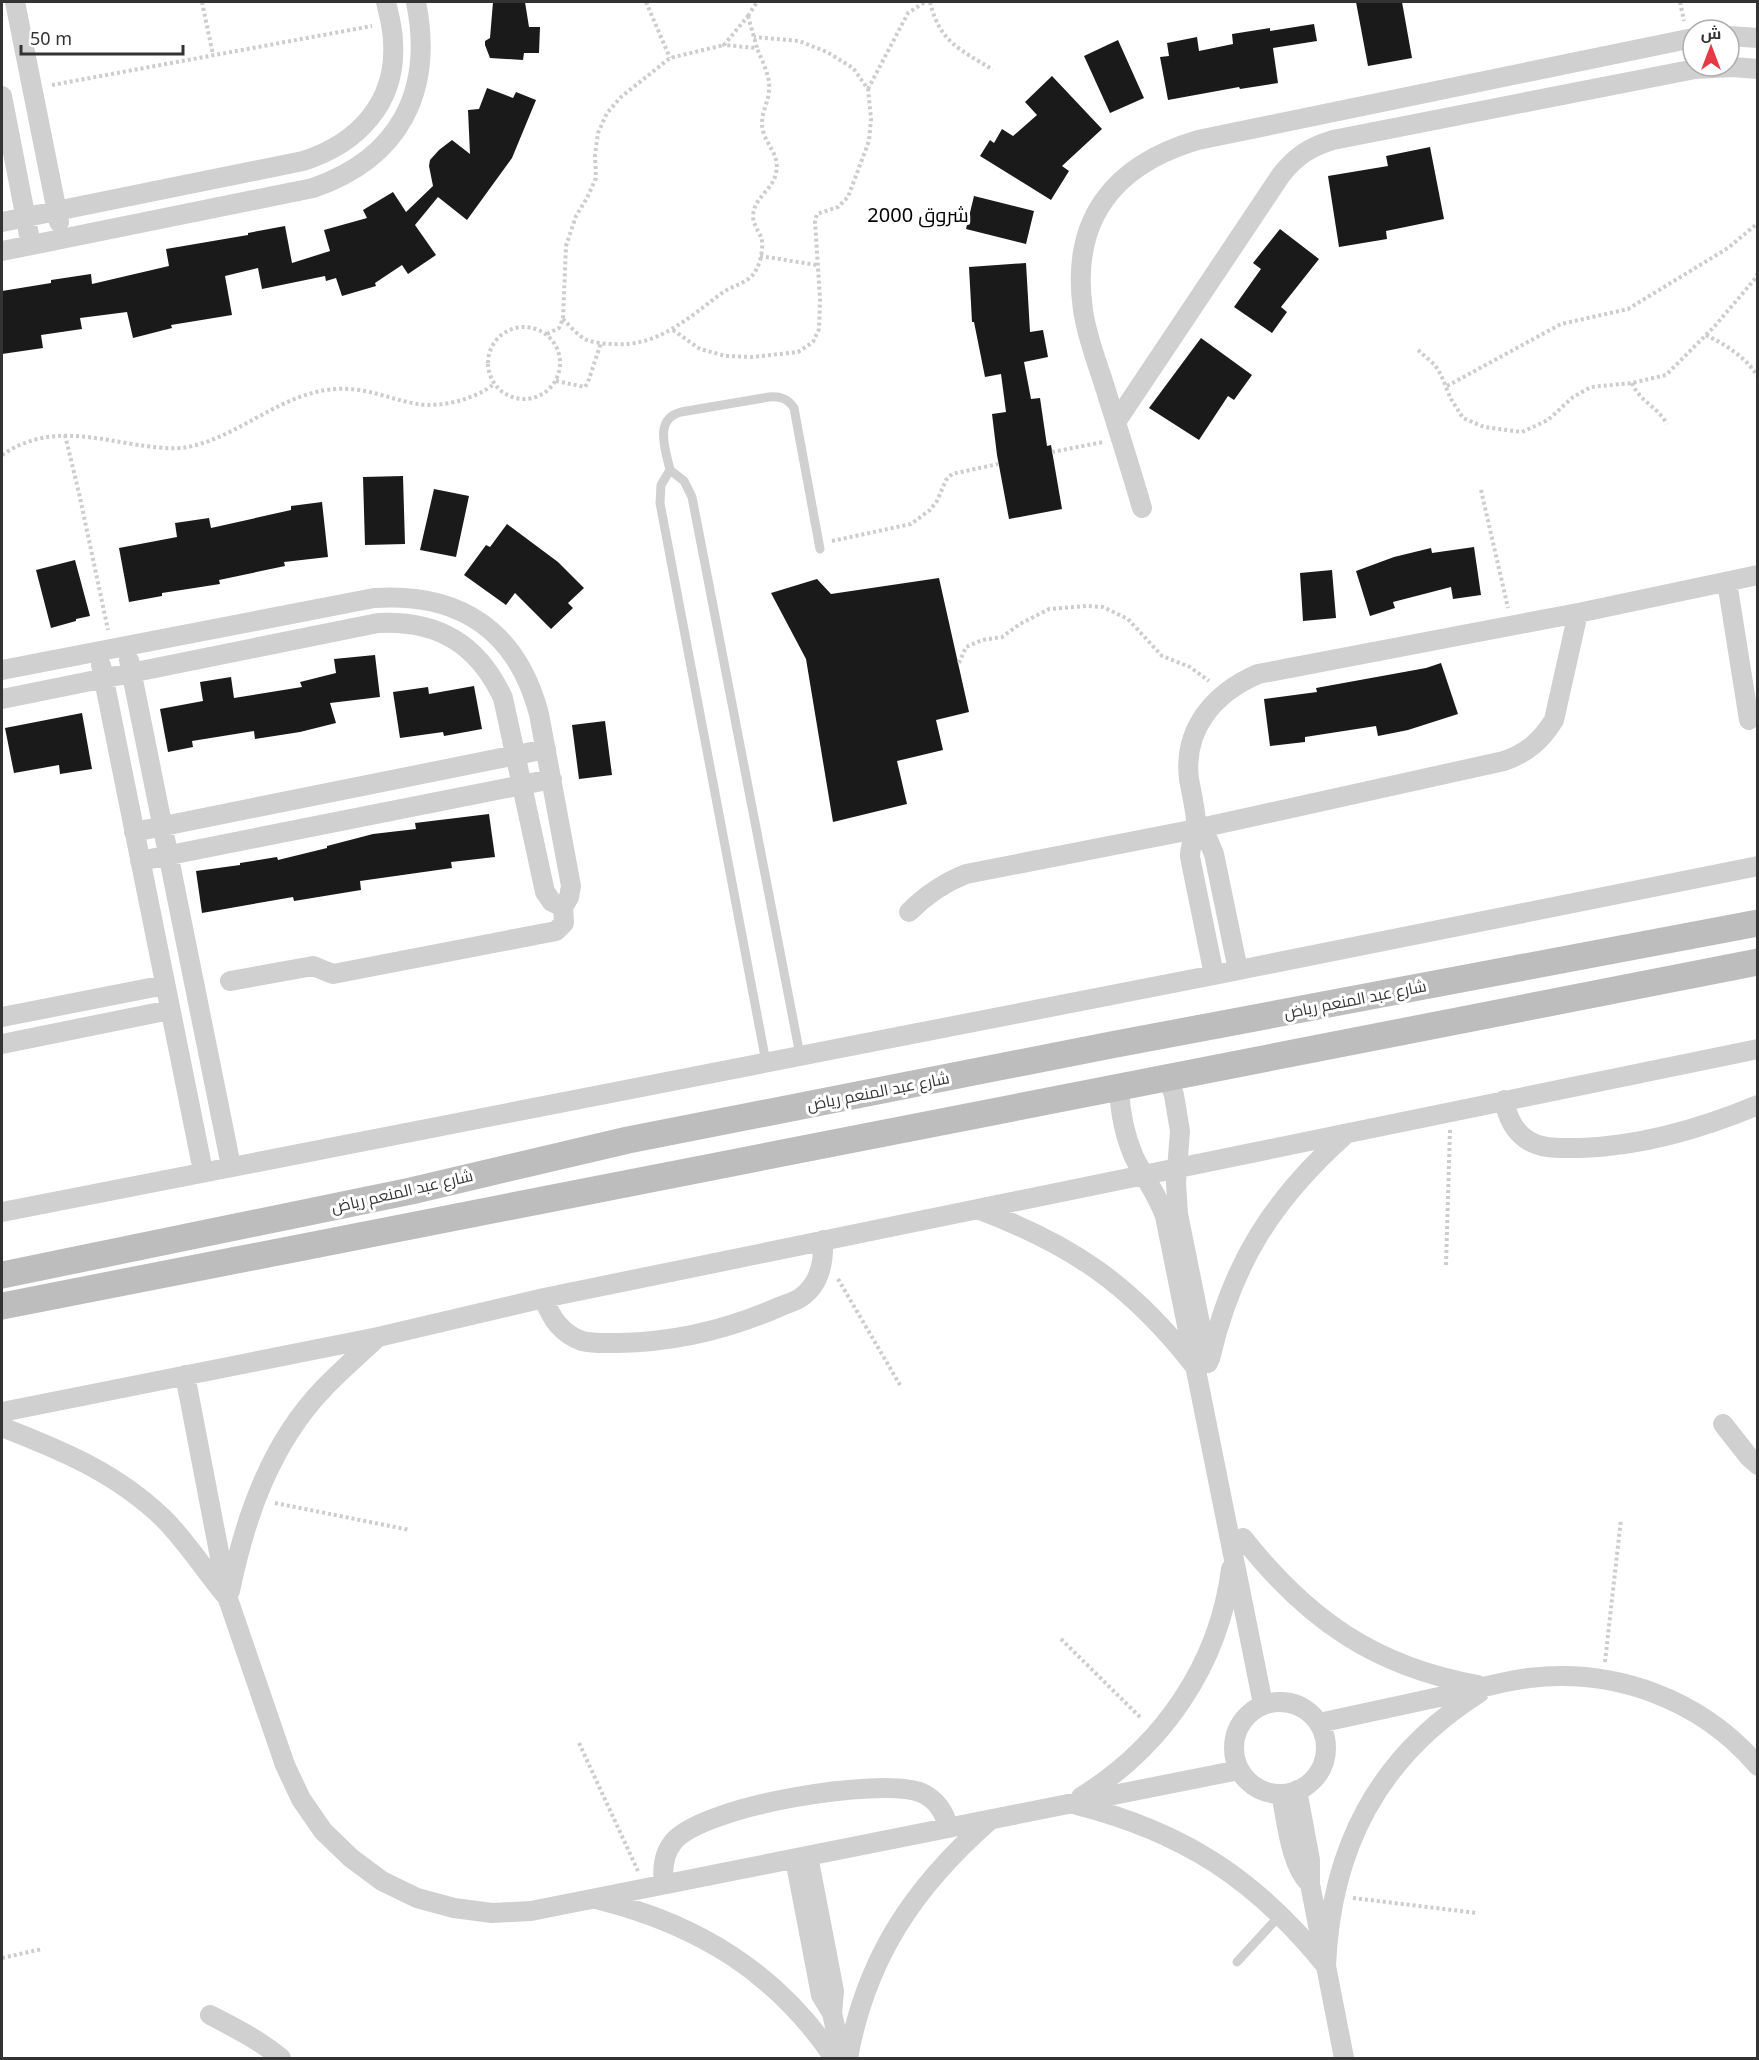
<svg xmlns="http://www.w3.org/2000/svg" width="1759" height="2060" font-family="'Noto Sans',Cairo,sans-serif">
  <rect width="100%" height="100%" fill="#fff"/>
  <path fill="#1a1a1a" d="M493,2H525L529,27H540L539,53H524L523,60L490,58L485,45V41L490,38Z
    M1356,2H1402L1412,58L1368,66Z
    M1314,24L1317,41L1273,48L1278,83L1240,89L1239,87L1168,100L1160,57L1169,56L1167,43L1197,37L1199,51L1233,44L1232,34L1270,28V31Z
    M1118,40L1144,98L1110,113L1084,56Z
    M1052,76L1102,129L1062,166L1069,171L1051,200L980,156L990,140L994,143L1002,129L1013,136L1037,115L1025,102Z
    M487,88L513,98L516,92L536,100L512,158L467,220L438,197L415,225L436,255L408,274L402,265L375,283L376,286L342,296L336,278L326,281L325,276L262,289L258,268L225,276L232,315L171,325L172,328L133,338L127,312L80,318L82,329L41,335L43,348L2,354V291L51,283V280L91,274L92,284L169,266L166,249L248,235V233L285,226L292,263L330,251L324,230L367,218L363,210L393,192L406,212L433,186L429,166L430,160L439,150L452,140L470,154L468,110L479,109Z
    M1430,147L1444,219L1386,231L1387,239L1339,247L1328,176L1388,166L1386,156Z
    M974,196L1034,211L1026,244L966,229Z
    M1280,229L1319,259L1281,307L1287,312L1272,333L1234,307L1261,269L1253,263Z
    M1026,263L1030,332L1043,330L1048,357L1024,362L1031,399L1040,398L1047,446L1051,445L1062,509L1009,519L997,455L992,414L1006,412L1001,374L985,377L974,322H972L969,267Z
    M1201,338L1252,375L1234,400L1228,396L1199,440L1149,408Z
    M403,476L405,544L365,545L363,477Z
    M434,489L469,496L456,557L420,550Z
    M322,502L328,557L284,562L285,566L219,580L220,584L162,593V596L129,602L119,548L177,537L175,523L209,518L211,528L291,510V506Z
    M507,524L558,562L584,588L568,603L573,608L551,629L515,593L506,605L464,575L486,545L490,547Z
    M1474,547L1481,595L1453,599L1451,587L1393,602L1395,608L1370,616L1356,571L1394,557L1431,548L1432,553Z
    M75,560L90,616L76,619V621L51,628L36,570Z
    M1332,570L1336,618L1303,621L1300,573Z
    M939,578L969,712L936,720L943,750L897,761L907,804L833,822L806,659L771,593L817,579L831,594Z
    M375,655L380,697L330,703L336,723L300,732L255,739L254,731L192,741L193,747L168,752L160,709L203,701L200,682L231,677L234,698L302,687L300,682L336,673L334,659Z
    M1441,663L1458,714L1408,730L1378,736L1376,726L1305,737V742L1270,746L1264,699L1317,692L1316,688L1426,668Z
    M474,686L482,729L444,736L443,732L400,738L393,692L428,687L429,694Z
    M82,713L92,769L60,774L59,765L14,773L5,728Z
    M605,721L612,775L579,779L572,725Z
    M489,814L495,857L451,862L452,868L360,881L361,890L294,901L293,897L202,913L196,871L240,865V863L277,857L278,860L327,848V846L373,834L416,829L415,823Z"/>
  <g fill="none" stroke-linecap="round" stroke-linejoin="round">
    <path stroke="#cdcdcd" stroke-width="4" stroke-dasharray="3 3" stroke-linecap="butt" d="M202,2L213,55
      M646,2L670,58
      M930,2C940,43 960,49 993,70
      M1680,2L1684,21
      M748,16L757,48L724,45Z
      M748,16L757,2
      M52,85L372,26
      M868,89L908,13L925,2
      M760,256L817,265
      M563,319C570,326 578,336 587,340C595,343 605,344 614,344C658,347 688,318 722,293C734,284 750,284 757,268C761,260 764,245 761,237C758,230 753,224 753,216C754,197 773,190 776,173C780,155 767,146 763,131C759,115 768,105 769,91C771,77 762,61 757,48
      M488 363a36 36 0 1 1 72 0a36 36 0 1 1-72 0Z
      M673,330L700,349L726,356L752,357L798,352L813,342L819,329L820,299L815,221L817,214L838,207L848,197L869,141L871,119L868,89L853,68L827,52L799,41L754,37
      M547,334L559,328L563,319L566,246L576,216L587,198L596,178L595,155L598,133L607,113L621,97L670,58L724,45
      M1706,335C1726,345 1746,357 1758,377
      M1418,350L1435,365L1441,375L1451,399L1463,418L1484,427L1522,432L1548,420L1573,397L1591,387L1632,383L1666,375L1714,327L1754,280L1758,273
      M556,381L585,387L588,382L601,343
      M1632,383C1640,402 1656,405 1667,424
      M1447,386L1561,324L1628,309L1728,248L1758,223
      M65,435L79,493L108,630
      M1052,452L1103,442
      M2,455C46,425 89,437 138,445C154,447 173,450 188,447C241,436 282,392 336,389C366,387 389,399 417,404C441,408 476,399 494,384
      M1481,490L1508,608
      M832,541L911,524L930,510L937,501L946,480L952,474L998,464
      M959,663L966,647L982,640L1002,637L1020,624L1049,609L1087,606L1103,607L1128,619L1162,656L1190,667L1209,681
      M1446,1265L1450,1130
      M838,1279L900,1385
      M275,1503L410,1530
      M1061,1639L1142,1719
      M1605,1662L1621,1519
      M579,1743L638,1871
      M1353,1898L1477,1913
      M2,1958L42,1949"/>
    <path stroke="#d0d0d0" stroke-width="9" d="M670,470L684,481L692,497L800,1055
      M766,1062L660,503L661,485L670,470C666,451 653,419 681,412L769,397C781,396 788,399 794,408L820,549
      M1237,1962L1281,1914"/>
    <path stroke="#d0d0d0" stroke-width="20" d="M15,2L59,222
      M1729,36L1758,38
      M2,96L31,245
      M2,222L303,161C357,144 397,103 393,42C393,29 389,15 386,2
      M2,251L313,188C400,158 434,91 416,2
      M1116,422L1281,175C1296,156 1310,147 1333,140L1695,69L1733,67L1758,69
      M1142,508C1131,470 1119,432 1107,394C1099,367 1087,339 1083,310C1070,220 1113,165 1198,140L1693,38
      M1727,582L1749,720
      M129,660L231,1166
      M101,665L203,1171
      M2,670L374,598C460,592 517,631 539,714L571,886L569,897L563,907L564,923L556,931L333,974L313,966L230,981
      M2,699L378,623C438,620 478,644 503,698L545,892L552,902L563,907
      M1196,829L1208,840L1214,854L1238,970
      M134,832L546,749
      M140,861L552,779
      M909,912C926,895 943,883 966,874L1196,829L1504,761C1527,753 1541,741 1554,720L1578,613
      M1214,975L1190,857C1190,843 1194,841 1196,830C1198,820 1191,791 1189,779C1183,729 1214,693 1258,674L1578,613L1758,575
      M2,1017L165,985
      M2,1044L170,1010
      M1168,1078L1174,1095L1180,1131L1176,1183L1178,1214L1208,1363
      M1119,1088C1120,1112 1124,1134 1134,1157C1144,1177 1157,1194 1165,1216L1263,1704
      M1504,1100C1507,1116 1513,1130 1526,1139C1542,1150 1561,1148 1580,1148C1642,1146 1700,1129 1758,1105
      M977,1209C1071,1244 1130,1284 1193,1364
      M2,1212L1214,975L1758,866
      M544,1298C550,1317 562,1334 582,1341C594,1344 607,1343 619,1343C674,1342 729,1329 779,1307C786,1304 794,1302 800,1298C820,1285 824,1261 823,1240
      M1210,1359C1232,1263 1273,1199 1346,1134
      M185,1375L228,1599L285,1765L301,1799L323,1831L351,1858L382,1881L417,1898L454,1908L492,1913L531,1911L1239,1770
      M2,1412L378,1337L544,1298L1758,1049
      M1723,1424L1749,1457L1758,1465
      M2,1427C61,1450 117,1473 164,1519C187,1542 205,1571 227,1597
      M1243,1538C1307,1619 1375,1667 1478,1685
      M230,1591C245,1517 271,1443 324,1388C341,1370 360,1354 378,1337
      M1234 1748a46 46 0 1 1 92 0a46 46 0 1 1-92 0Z
      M1319,1723C1364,1713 1408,1704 1453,1694C1478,1689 1504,1681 1529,1678C1615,1668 1701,1699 1758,1766
      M1297,1790L1310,1860V1884L1344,2058
      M1281,1794C1287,1821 1290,1865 1310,1884
      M1081,1797C1162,1747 1219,1665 1231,1569
      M1077,1805C1184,1832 1257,1880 1326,1966
      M808,1856L834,1991L832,2013L842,2058
      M795,1859L821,1995L832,2013
      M664,1884C662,1869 663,1854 674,1841C704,1806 879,1776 922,1793C937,1800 944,1812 949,1828
      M600,1900C699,1925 777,1973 834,2058
      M1326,1966C1331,1848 1378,1757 1479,1693
      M210,2015C235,2028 259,2040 281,2058
      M848,2058C866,1958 914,1887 989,1821"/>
    <path stroke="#bdbdbd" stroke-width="27" d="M2,1275L411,1191L628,1140L1111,1045L1758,923
      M2,1306L1758,962"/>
  </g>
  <g text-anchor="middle" stroke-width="6" stroke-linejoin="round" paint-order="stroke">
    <g font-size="16" fill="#333" stroke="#fff">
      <text transform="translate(1355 999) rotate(-11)" y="6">شارع عبد المنعم رياض</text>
      <text transform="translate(878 1091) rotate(-11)" y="6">شارع عبد المنعم رياض</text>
      <text transform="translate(402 1191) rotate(-13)" y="6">شارع عبد المنعم رياض</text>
    </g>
    <g font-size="20" fill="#000" stroke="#fff">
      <text x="918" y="222">شروق 2000</text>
    </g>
  </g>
  <rect width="1759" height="2060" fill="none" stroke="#333333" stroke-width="6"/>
  <g transform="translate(1711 48)"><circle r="28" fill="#ffffff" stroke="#adadad" stroke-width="1.5"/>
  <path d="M0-4.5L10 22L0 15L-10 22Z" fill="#e63946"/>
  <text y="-9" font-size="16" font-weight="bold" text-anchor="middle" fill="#333333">ش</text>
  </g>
  <path d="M21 45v9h162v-9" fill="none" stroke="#333333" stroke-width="3"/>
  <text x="30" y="45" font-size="18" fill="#333333" stroke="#ffffff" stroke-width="4.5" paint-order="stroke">50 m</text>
</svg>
